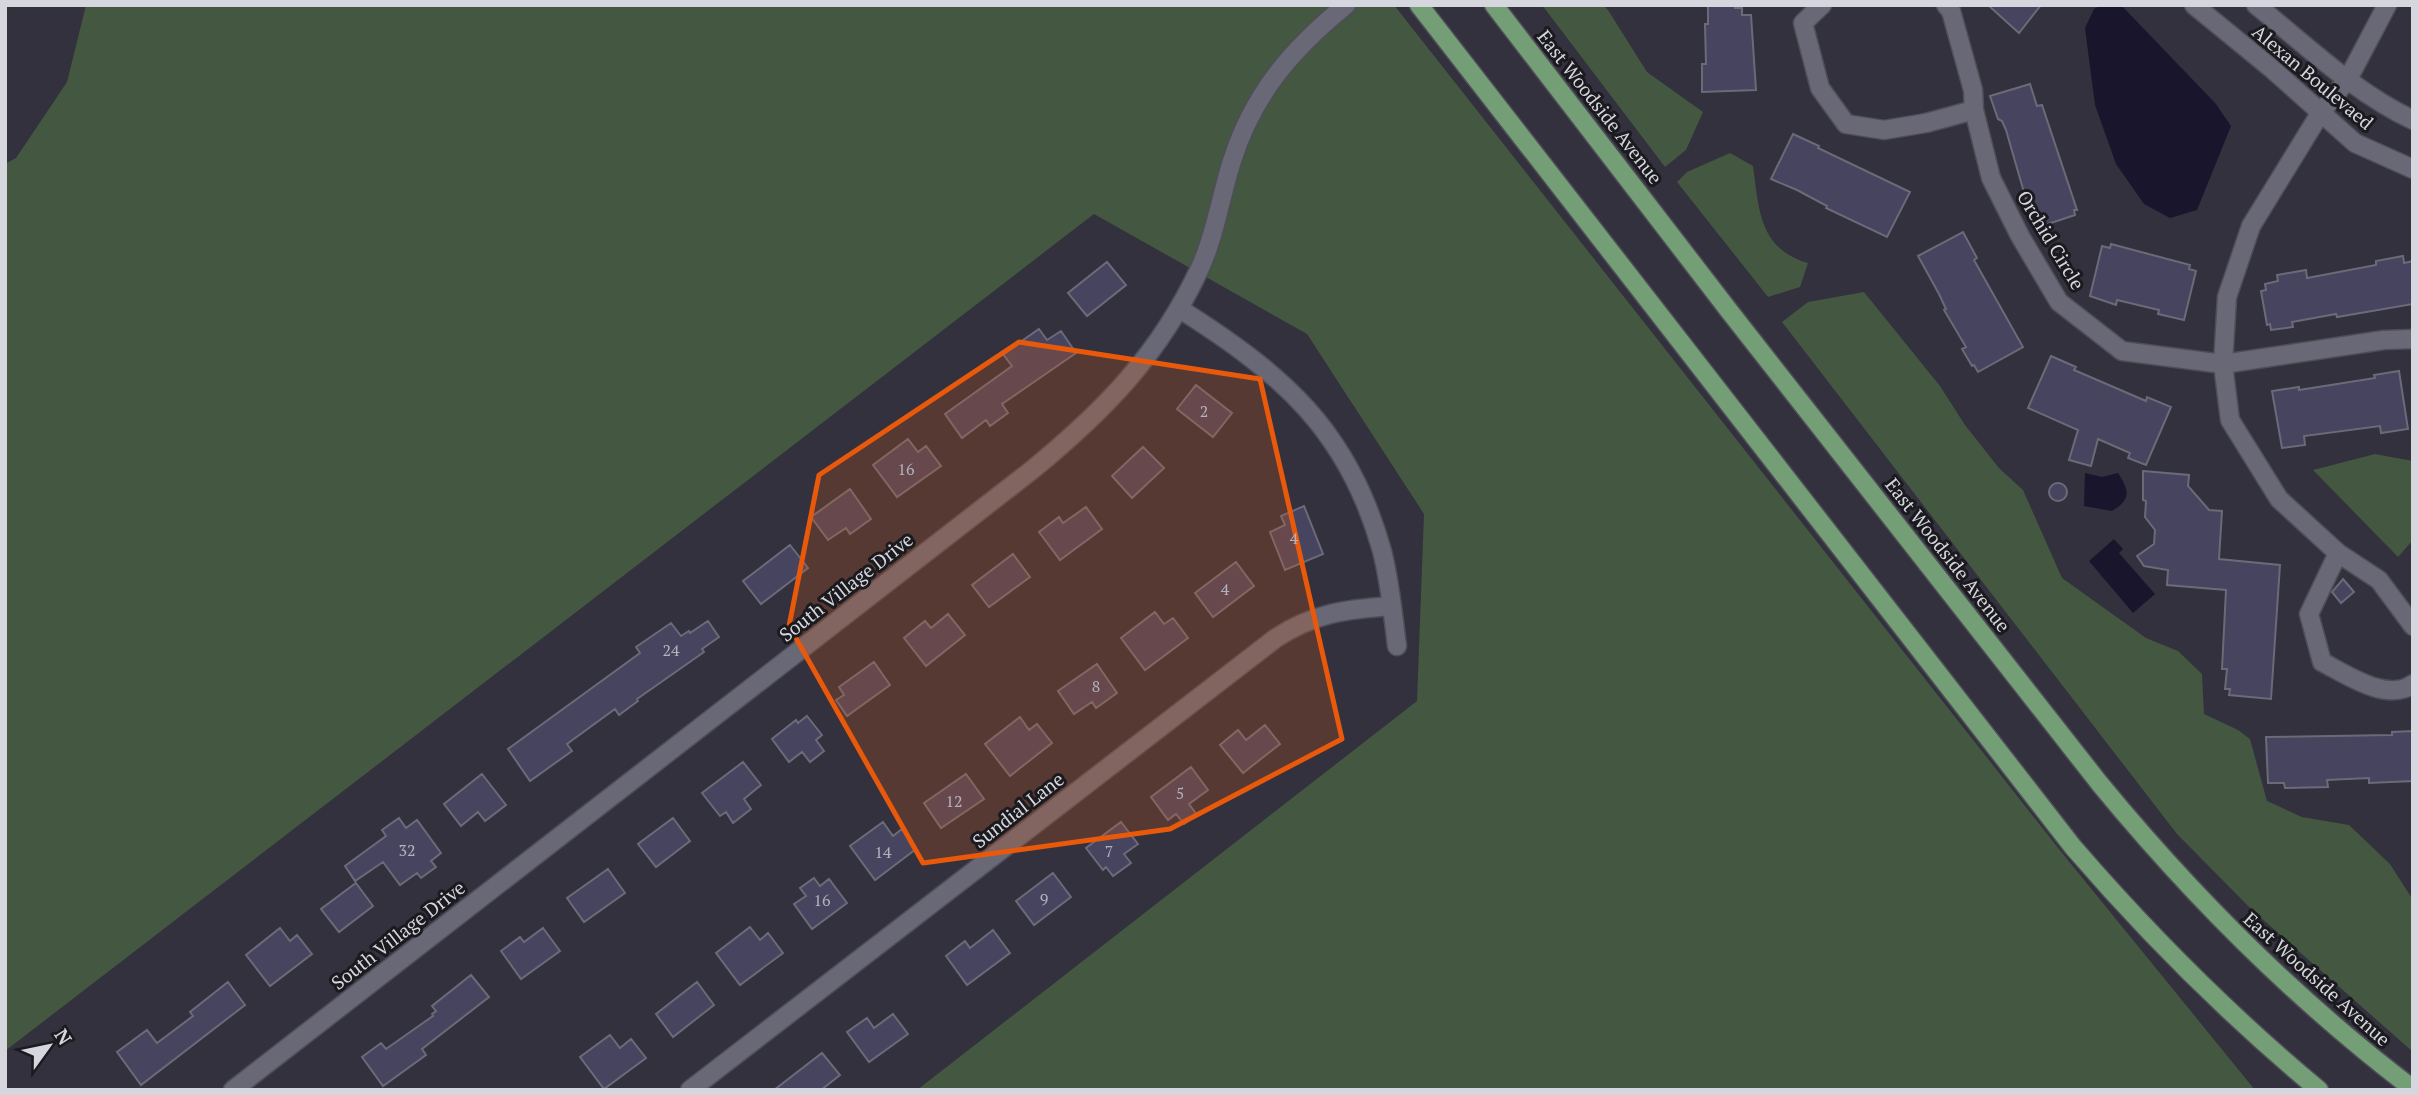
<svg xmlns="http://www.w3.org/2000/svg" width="2418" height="1095" font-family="'PT Serif',serif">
  <rect width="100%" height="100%" fill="#32313d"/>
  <path fill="#435741" d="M86,5H1394L2063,854L2255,1090H917L1417,701L1424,514L1307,334L1094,214L5,1051V164L16,158L67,82Z
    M1542,5H1603L1608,10L1647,72L1703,112L1686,150L1665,167Z
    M1730,153L1753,166C1759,209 1759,249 1808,263L1800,287L1768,297L1677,182L1687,172Z
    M1864,292L1940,386L1965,425L1999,468L2023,490L2062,578L2146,638L2178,651L2202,674L2204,714L2238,730L2250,739L2267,801L2302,817L2349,825L2390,864L2413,900V1052L2251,909L2177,834L1782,322L1808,302Z
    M2375,454L2413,461V540L2398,557L2313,470Z"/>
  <path fill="#19152c" d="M2101,5H2121L2216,104L2231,126L2197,210L2170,218L2144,204L2116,164L2095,105L2085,28L2094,9Z
    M2085,473L2102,477L2118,473C2129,490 2132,499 2112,511L2084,506Z
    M2114,539L2123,549L2119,553L2155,594L2133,613L2089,561Z"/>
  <path fill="#46445e" stroke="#6b6a78" stroke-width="2" d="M1708,5H1735V8H1742V15H1751L1756,90L1702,92V64H1706L1705,24H1708Z
    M1988,5H2041L2019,33Z
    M2030,84L2037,106L2042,105L2077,210H2074L2075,215L2039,227H2034L2006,130L2002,121L1998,119L1990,96Z
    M1793,134L1819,146L1818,148L1910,192L1887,237L1826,208L1827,206L1797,190L1771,179Z
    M1963,232L1977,258L1974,260L2023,347L1978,372L1974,365L1972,366L1962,349L1966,347L1944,310L1946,309L1939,294L1918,256Z
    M2111,244L2190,265L2189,269L2196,271L2184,320L2158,314L2159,310L2117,300L2116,305L2090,296L2102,246L2110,248Z
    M2403,256L2404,263L2413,261V304L2337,317L2336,314L2292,322L2293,327L2271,330L2270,324L2267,325L2261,291L2266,290L2265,284L2278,281L2277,275L2306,270L2307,278L2376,265V261Z
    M1107,262L1126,285L1087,316L1068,293Z
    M1039,329L1047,340L1061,331L1076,353L1002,404L1008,413L990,426L986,420L962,438L945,414L1012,366L1003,354Z
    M2051,356L2076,367L2074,370L2146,401L2147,397L2171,407L2146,465L2128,458L2130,453L2098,439L2091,466L2069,460L2078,430L2028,408Z
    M2399,371L2408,429L2381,433L2380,426L2304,436L2305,445L2282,448L2272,391L2299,387V390L2375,378L2374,375Z
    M1196,385L1232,413L1213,437L1177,409Z
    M908,439L918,452L926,446L941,466L897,497L873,465Z
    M1143,447L1164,468L1132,498L1112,476Z
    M2143,471L2189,475L2188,486L2209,510L2222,511L2219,559L2280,565L2271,699L2229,695L2230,689H2225L2227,669H2222L2226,590L2167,585L2168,570L2144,566L2137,556L2154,544L2155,530L2145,517L2146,501L2143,500Z
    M2049 492a9 9 0 1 1 18 0a9 9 0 1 1-18 0Z
    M850,489L871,519L850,534L846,528L828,540L811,517Z
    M1304,506L1323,554L1285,570L1270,532L1285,525L1281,516Z
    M1086,507L1102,529L1060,560L1039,532L1059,517L1063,523Z
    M790,545L808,568L761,604L743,581Z
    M1013,554L1030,577L989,607L972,585Z
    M1236,562L1254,586L1213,617L1195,593Z
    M2343,579L2354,592L2341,603L2332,592Z
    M1155,612L1164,624L1173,618L1188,638L1145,670L1121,638Z
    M948,614L965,635L926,666L904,638L925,621L931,628Z
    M708,621L719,637L702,649L704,652L637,699L638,701L619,715L615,709L567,744L572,751L530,781L508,749L640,653L636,647L671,623L681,636L689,631L690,633Z
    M874,662L890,685L847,716L836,700L844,695L839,687Z
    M1097,664L1117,693L1096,708L1092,702L1074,714L1058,691Z
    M807,716L822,735L816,740L824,751L810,762L802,752L789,762L772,739L796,720L798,723Z
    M1020,717L1029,730L1037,724L1052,743L1010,776L985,744Z
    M1265,725L1280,744L1243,773L1220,745L1238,730L1246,740Z
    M2413,731V781L2369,783V778L2327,780L2328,787L2285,788L2284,783H2268L2266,737L2392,735V732Z
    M743,762L761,785L744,799L751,809L733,823L726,812L720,816L702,793Z
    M1191,767L1208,790L1189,804L1197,815L1184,824L1176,814L1168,820L1151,797Z
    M482,774L506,805L485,821L478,812L461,826L444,804Z
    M966,774L984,799L941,828L924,803Z
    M399,818L406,828L417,820L441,853L431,861L436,867L421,878L417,873L400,885L383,862L355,881L345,866L386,836L382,830Z
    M673,818L690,841L656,867L638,844Z
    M883,822L893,836L902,829L916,849L875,880L850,846Z
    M1121,822L1138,844L1124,854L1131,863L1113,876L1106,867L1103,870L1086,848Z
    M608,869L625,893L584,922L567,898Z
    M1053,873L1071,897L1034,925L1016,901Z
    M814,878L820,886L829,879L847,903L812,929L794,904L806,896L800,888Z
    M356,883L373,906L339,932L321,909Z
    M750,927L760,940L768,933L783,953L740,985L716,953Z
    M280,928L290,941L297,935L312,954L270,986L246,955Z
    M543,928L560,951L521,979L501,951L520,937L524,942Z
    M993,930L1010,953L967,985L946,956L965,941L970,948Z
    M471,975L489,997L422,1049L426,1055L383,1086L362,1057L381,1043L386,1049L433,1016L432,1014L436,1011L432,1006Z
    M228,982L245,1005L141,1085L117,1052L147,1030L157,1043L193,1016L190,1012Z
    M697,982L714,1005L673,1037L656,1014Z
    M893,1014L908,1034L869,1062L847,1032L867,1018L874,1028Z
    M610,1035L620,1048L631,1039L646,1058L604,1089L580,1057Z
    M822,1053L840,1075L821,1090H774Z"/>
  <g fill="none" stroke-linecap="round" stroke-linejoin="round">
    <g stroke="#4f4e58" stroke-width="21">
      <path id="street" d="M1822,5L1803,23L1820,88L1846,124L1884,130L1926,123L1974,110
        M1946,5L1951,11L1973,90L1974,110L1991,178L2020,236L2059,302L2122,351L2223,364L2384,340L2413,339
        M2194,5L2271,68L2355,143L2413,169
        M2256,5C2306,45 2355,93 2413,120
        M2387,5L2348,79L2321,112L2251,226L2227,297L2223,364L2230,420L2279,499L2338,553L2379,580L2413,626
        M1180,309C1282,374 1348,429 1382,551C1390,582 1393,615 1397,646
        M2338,553L2309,614L2322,662C2346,674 2387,703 2413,684
        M233,1090L1032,470C1104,411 1160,354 1200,268C1215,236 1221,195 1232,161C1253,94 1292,49 1346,5
        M690,1090L1276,638C1314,613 1347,609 1392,606"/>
    </g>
    <g stroke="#4f4e58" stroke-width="21">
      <path id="primary" d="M1419,5L2073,847C2149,935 2230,1016 2319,1090
        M1494,5L1730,312L2100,784C2193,897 2296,1000 2413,1089"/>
    </g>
    <use href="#street" stroke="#696876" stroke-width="18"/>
    <use href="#primary" stroke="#749e75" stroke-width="18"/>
  </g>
  <path fill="#e8590c" fill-opacity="0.2" stroke="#e8590c" stroke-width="5" stroke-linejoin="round" d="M1019,342L1260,379L1342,739L1170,829L923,863L789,626L819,475Z"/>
  <g text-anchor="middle" stroke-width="6" stroke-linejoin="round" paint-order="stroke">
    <g font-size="16" fill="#b2b2be">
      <text x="1204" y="417">2</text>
      <text x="906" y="475">16</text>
      <text x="1294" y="544">4</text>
      <text x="1225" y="595">4</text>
      <text x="671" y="656">24</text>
      <text x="1096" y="692">8</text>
      <text x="1180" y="799">5</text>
      <text x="954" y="807">12</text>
      <text x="407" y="856">32</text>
      <text x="1109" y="857">7</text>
      <text x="883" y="858">14</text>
      <text x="1044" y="905">9</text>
      <text x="822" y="906">16</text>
    </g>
    <g font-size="19" fill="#d6d6de" stroke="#1a1a1f">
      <text transform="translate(2313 77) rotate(40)" y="7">Alexan Boulevaed</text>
      <text transform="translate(1600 107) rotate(52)" y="7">East Woodside Avenue</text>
      <text transform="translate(2051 240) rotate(59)" y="7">Orchid Circle</text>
      <text transform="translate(1948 555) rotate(52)" y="7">East Woodside Avenue</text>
      <text transform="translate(846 587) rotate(-38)" y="7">South Village Drive</text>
      <text transform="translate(1018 810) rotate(-38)" y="7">Sundial Lane</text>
      <text transform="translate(398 935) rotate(-38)" y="7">South Village Drive</text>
      <text transform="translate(2317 979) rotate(42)" y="7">East Woodside Avenue</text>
    </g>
  </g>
  <rect width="2418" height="1095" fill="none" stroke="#d6d6de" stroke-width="14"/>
  <g transform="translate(49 1046) rotate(57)" stroke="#1a1a1f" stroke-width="5" paint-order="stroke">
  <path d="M0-5L12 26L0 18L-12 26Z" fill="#d6d6de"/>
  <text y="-10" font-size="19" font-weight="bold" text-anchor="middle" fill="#d6d6de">N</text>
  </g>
</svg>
